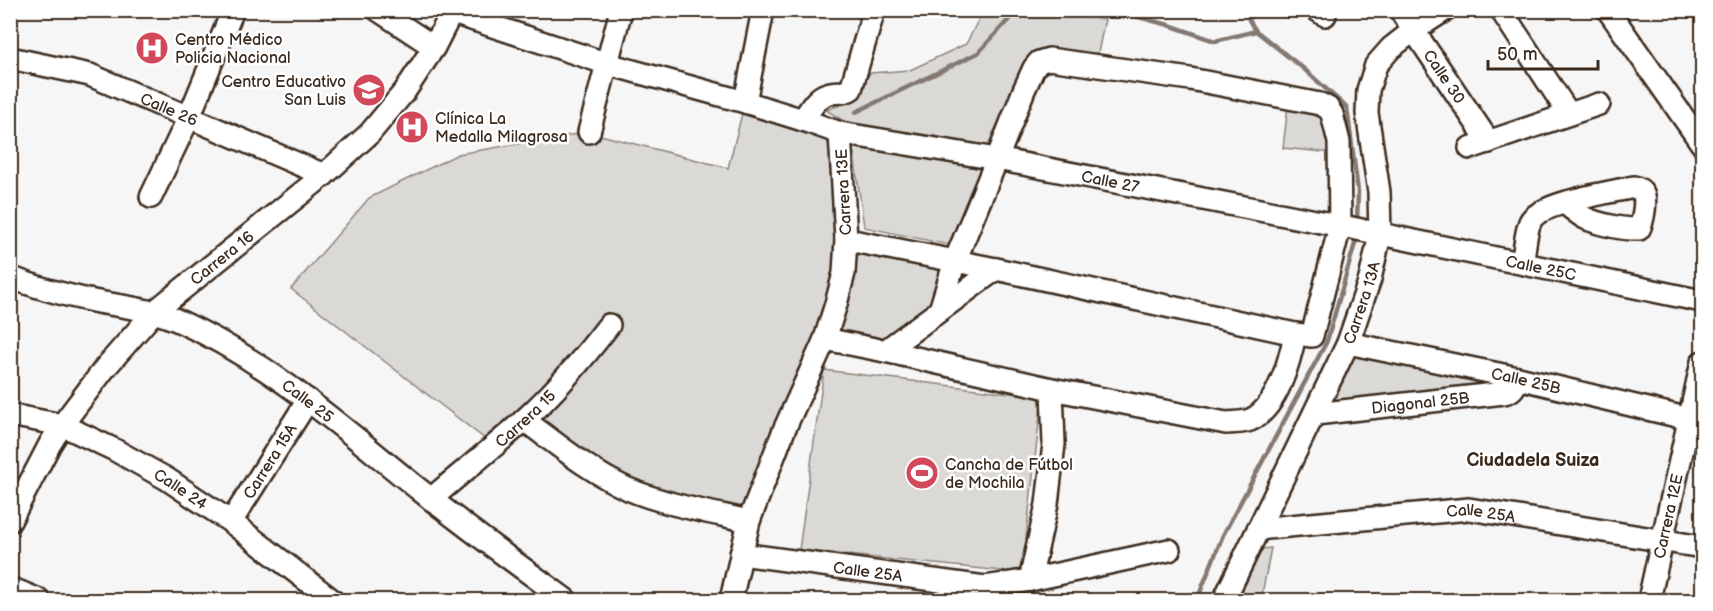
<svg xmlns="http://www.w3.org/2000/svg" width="1713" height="611" font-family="'Balsamiq Sans',sans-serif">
  <rect width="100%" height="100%" fill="#f7f6f6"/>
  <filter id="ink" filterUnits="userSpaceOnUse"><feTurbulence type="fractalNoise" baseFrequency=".0167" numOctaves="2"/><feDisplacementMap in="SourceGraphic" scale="12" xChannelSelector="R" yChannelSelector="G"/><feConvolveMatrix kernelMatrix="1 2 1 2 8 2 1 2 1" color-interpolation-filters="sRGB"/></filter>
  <g filter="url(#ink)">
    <path fill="#dbd9d6" stroke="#8b827a" stroke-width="1.5" d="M983,11L1105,19L1098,53L1034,52L992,135L954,246L864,227L850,125L826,110L852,101L870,73L910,70L966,44Z
      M745,102L840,133L853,241L955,261L940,310L885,351L825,339L749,521L669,502L524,420L494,446L291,289L369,198L458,154L589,132L728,168Z
      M1288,105L1325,118L1333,153L1283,148Z
      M1348,343L1505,377L1502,391L1315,414Z
      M824,370L1042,397L1022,573L799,550Z
      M1271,548L1261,600H1238L1262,549Z"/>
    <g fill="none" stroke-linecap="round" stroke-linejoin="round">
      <path stroke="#847972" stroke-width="4.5" d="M1111,10L1169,25L1215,41L1256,31
        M1254,10L1249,20L1256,31L1304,69L1347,108L1358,191L1357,222
        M856,112L978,53L1012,16L1034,10
        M1197,600L1223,535L1327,341L1356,240L1357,234"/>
      <g stroke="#3b2a1e" stroke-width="26">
        <g id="minor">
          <path d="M378,10L434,47"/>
          <path d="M1317,10L1325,15"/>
          <path id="s1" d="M1400,10L1489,142"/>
          <path d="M1501,10L1569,114"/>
          <path d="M1608,10L1702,144"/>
          <path id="s2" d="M453,13L608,64L745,102L803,120L840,133L997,159L1352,228L1702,301"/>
          <path id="s3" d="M10,58L90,75L324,175"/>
          <path d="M745,102L763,10"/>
          <path d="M803,120C809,111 816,97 827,94C836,91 844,94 851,89L874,10"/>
          <path d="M589,132L621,10"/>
          <path d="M1470,148L1599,104"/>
          <path d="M151,197L189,117L233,10"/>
          <path d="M846,239L853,241L996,269L1295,334L1312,336L1340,226L1339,142L1332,114L1328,108L1320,104L1190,79L1049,59L1039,62L1034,68L1024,90L997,159L955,261L940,310"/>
          <path d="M1522,263C1525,251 1525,234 1530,222C1538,203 1613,192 1634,187C1638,188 1641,189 1643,193C1647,200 1643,222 1639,229C1625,230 1598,224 1585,218C1578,214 1571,208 1565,203"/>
          <path id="s4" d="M10,277C37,288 65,295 93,301C123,307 153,309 181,322C271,363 345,430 421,491C468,529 517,564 566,600"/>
          <path d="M825,339L885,351L1052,389L1226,423C1233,422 1243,423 1250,420C1277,409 1290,360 1295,334"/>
          <path id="s5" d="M1348,343L1518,378L1702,422"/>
          <path d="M885,351L996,269"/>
          <path id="s6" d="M1315,414L1504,393C1513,391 1515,387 1518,378"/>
          <path id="s7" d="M10,415L62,425L113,449L167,479L231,522L332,600"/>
          <path d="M524,420C557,444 590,472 628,489C666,505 709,512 749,521"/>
          <path id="s8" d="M431,499C461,473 493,448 523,421C555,392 583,359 609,325"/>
          <path id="s9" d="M10,521L50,444L62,425L105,368L154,312L324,175L370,133L405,91L434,47L453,10"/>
          <path id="s10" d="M231,522L308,400"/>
          <path id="s11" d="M1258,529L1469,509L1702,547"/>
          <path id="s12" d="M741,554L985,587L1030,580L1169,550"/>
          <path d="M1030,580L1047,504L1054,444L1052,389"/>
          <path d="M10,588L39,600"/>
          <path d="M731,600L749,521L784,430L825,339L836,304L844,273L846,239L840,133"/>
          <path id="s13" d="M1224,600L1348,343L1370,279L1380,235L1379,192L1367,113L1368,90L1376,65L1391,48L1414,30L1445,10"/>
          <path id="s14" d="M1649,600L1702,362"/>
        </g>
      </g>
      <use href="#minor" stroke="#fff" stroke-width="21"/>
    </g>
  </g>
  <defs>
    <g id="hospital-disc" transform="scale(1.725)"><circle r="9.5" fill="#d1495b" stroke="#fff"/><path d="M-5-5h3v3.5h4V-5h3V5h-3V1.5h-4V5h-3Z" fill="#fff"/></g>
    <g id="school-disc" transform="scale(1.725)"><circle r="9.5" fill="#d1495b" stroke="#fff"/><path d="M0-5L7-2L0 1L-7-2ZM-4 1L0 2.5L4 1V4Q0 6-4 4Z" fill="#fff"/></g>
    <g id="stadium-disc" transform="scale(1.725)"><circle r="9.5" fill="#d1495b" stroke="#fff"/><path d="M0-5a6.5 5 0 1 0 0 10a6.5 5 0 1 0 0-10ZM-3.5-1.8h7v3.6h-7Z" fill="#fff"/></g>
  </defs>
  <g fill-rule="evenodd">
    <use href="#hospital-disc" x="152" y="48"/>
    <use href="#school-disc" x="369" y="90"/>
    <use href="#hospital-disc" x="412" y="127"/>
    <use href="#stadium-disc" x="922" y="473"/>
  </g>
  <g text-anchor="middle" stroke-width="5" stroke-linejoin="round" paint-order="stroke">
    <g font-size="16" fill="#3b2a1e" stroke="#fff" text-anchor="start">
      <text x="175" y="45">Centro Médico<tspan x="175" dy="18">Policia Nacional</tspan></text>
      <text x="346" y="87" text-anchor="end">Centro Educativo<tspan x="346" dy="18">San Luis</tspan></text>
      <text x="435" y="124">Clínica La<tspan x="435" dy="18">Medalla Milagrosa</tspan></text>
      <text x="945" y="470">Cancha de Fútbol<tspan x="945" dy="18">de Mochila</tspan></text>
    </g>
    <g font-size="16" fill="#3b2a1e" stroke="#fff">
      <text dy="6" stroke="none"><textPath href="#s1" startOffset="80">Calle 30</textPath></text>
      <text dy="6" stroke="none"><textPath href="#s3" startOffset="168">Calle 26</textPath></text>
      <text dy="6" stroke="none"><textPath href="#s2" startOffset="680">Calle 27</textPath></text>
      <text transform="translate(843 192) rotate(-93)" y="6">Carrera 13E</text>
      <text dy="6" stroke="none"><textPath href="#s9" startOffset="342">Carrera 16</textPath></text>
      <text dy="6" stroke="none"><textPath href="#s2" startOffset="1119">Calle 25C</textPath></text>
      <text dy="6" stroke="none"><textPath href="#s13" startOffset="328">Carrera 13A</textPath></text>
      <text dy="6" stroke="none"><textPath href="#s5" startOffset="182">Calle 25B</textPath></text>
      <text dy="6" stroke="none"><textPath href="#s4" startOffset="327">Calle 25</textPath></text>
      <text dy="6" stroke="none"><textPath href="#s6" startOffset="106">Diagonal 25B</textPath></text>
      <text dy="6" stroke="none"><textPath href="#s8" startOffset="124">Carrera 15</textPath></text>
      <text dy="6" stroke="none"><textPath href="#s10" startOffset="72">Carrera 15A</textPath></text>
      <text dy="6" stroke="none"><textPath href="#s7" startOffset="188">Calle 24</textPath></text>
      <text dy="6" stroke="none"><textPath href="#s11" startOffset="224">Calle 25A</textPath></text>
      <text dy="6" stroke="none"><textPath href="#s14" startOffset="86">Carrera 12E</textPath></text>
      <text dy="6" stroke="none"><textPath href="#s12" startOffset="128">Calle 25A</textPath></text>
    </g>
    <g font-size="18" font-weight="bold" fill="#3b2a1e" stroke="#fff">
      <text x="1533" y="466">Ciudadela Suiza</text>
    </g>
  </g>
  <rect width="1713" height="611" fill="none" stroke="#fff" stroke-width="36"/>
  <rect x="18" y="18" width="1677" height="575" fill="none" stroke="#3b2a1e" stroke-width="2" filter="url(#ink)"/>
  <path d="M1488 60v9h110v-9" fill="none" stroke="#3b2a1e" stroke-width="3"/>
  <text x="1497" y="60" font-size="18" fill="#3b2a1e" stroke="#ffffff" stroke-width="4.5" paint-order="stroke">50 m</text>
</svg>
